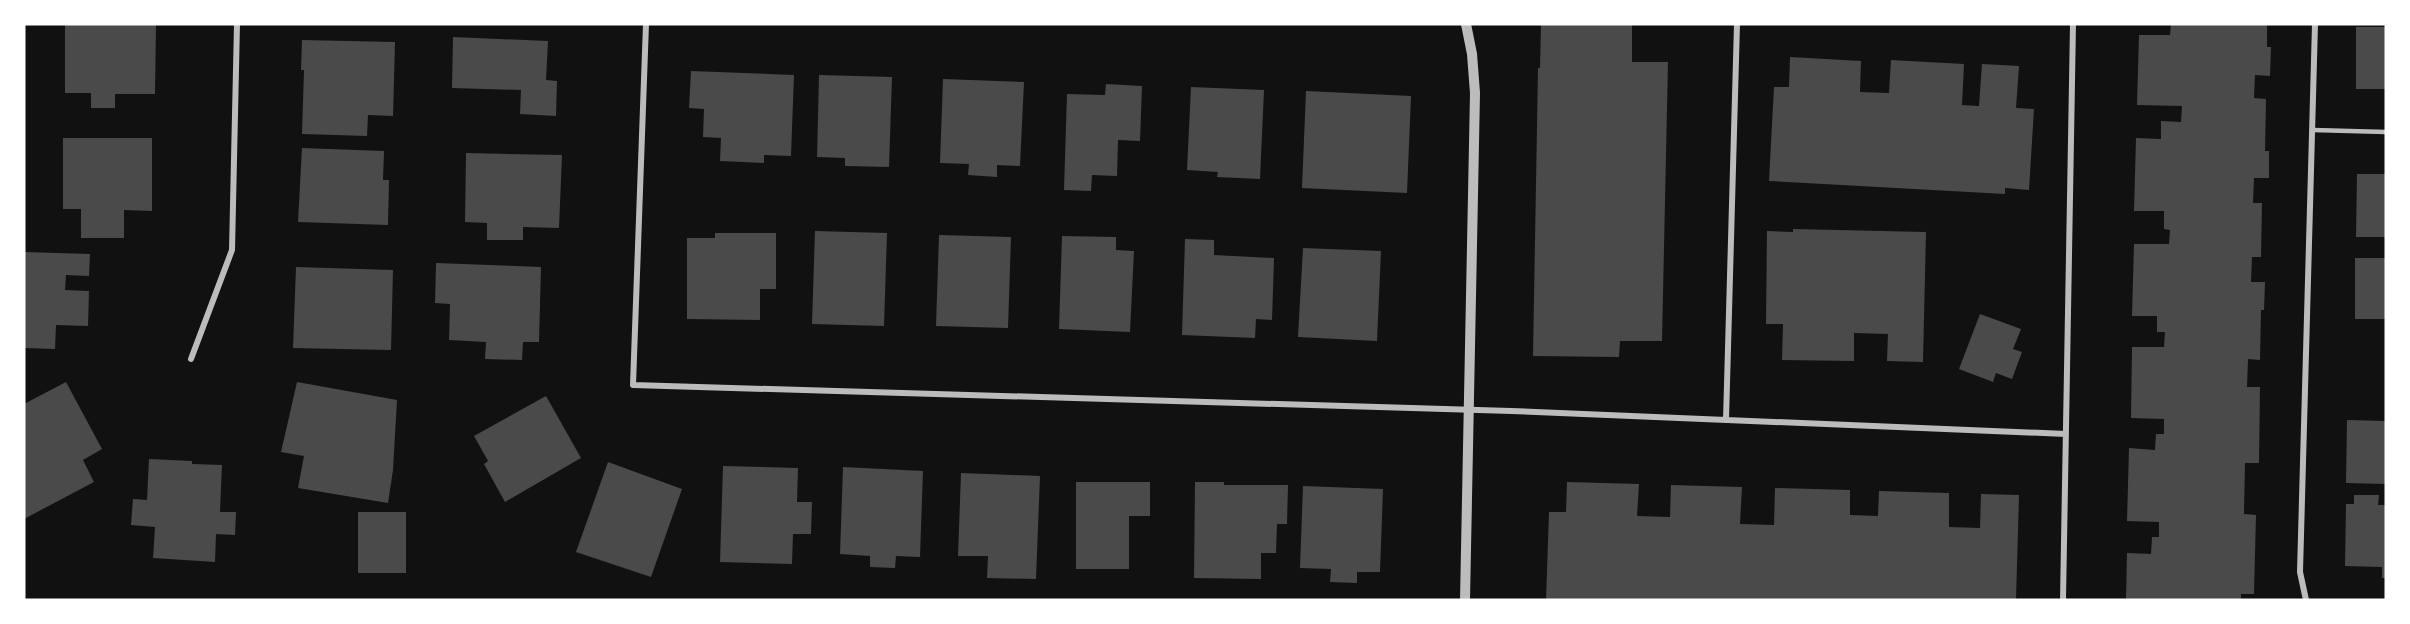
<svg xmlns="http://www.w3.org/2000/svg" width="2410" height="624" font-family="Raleway,sans-serif">
  <rect width="100%" height="100%" fill="#111"/>
  <path fill="#4a4a4a" d="M65,24H156L155,94H115V108H91V93H65Z
    M1541,24H1632V62H1668L1662,341H1620L1619,357L1533,356L1538,68H1540Z
    M2171,24H2267V47H2271L2270,76L2255,75L2254,98L2266,99L2265,151H2269V178H2254L2253,203H2262L2261,257H2252L2251,282H2265L2264,310H2261L2260,360L2248,359L2247,387H2260L2259,463H2245L2244,514L2256,515L2254,594H2241V600H2126L2127,553L2151,554L2152,537H2159V522L2127,521L2129,448L2155,450L2156,434H2164V419L2131,418L2132,347H2164L2165,332H2157V316H2132L2134,244H2169L2170,230L2164,229V211H2134L2136,138L2161,139V121L2181,122L2182,106L2137,105L2139,35H2170Z
    M2356,27H2386V89H2356Z
    M453,37L548,41L546,80L557,81L556,116L520,114L521,90L452,88Z
    M302,40L395,42L393,116L368,115L367,136L302,134L304,70H301Z
    M1790,57L1861,61L1860,92L1889,93L1891,60L1964,64L1962,105L1979,106L1982,64L2019,66L2016,108L2034,109L2029,190L2005,188V194L1769,181L1774,87H1789Z
    M691,71L794,75L791,156L764,155V163L720,161L721,138L703,137L704,109L689,108Z
    M819,75L892,77L889,167L845,166V158L817,157Z
    M943,79L1024,82L1020,166L997,165V177L968,175L969,164L940,163Z
    M1106,84L1142,86L1140,141L1118,140L1117,176L1092,175L1091,191L1064,190L1067,94L1105,95Z
    M1191,87L1264,90L1260,179L1217,177L1218,172L1187,170Z
    M1306,91L1411,96L1407,193L1302,188Z
    M63,138H152V211L124,210V238H81V209H63Z
    M302,148L384,151L383,180H389L388,225L298,222Z
    M466,153L562,155L559,228L523,227V240H487V223L465,222Z
    M2357,174H2386V237H2356Z
    M1793,229L1926,232L1923,362L1887,361L1888,334L1854,333V361L1782,360L1783,324H1766L1767,231L1793,232Z
    M815,231L887,233L884,326L812,324Z
    M715,233H776V289H760V320L687,319V238H715Z
    M939,235L1011,237L1008,328L936,326Z
    M1062,236L1116,237V250L1134,251L1130,332L1059,329Z
    M1185,239L1214,240V255L1274,258L1272,320L1256,319L1255,338L1182,335Z
    M1303,248L1381,251L1377,341L1298,337Z
    M24,252L90,254L89,276L66,275L65,290L89,291L88,326L56,325L55,349L24,348Z
    M2355,258H2386V319H2355Z
    M436,263L541,267L539,342H523L522,360L485,359L486,342L449,340L450,304L435,303Z
    M296,267L393,270L391,350L293,348Z
    M1980,314L2021,329L2013,349L2022,352L2012,379L1996,373L1993,382L1959,369Z
    M66,382L102,449L83,460L94,482L24,519V404Z
    M297,382L397,400L393,470L388,503L298,488L304,456L281,452Z
    M546,396L581,458L505,502L484,464L488,461L474,436Z
    M2347,420L2386,421V484L2346,483Z
    M149,459L192,461V464L222,465L220,512H236L235,535L216,534L215,562L153,558L155,527L131,525L133,499L147,500Z
    M608,462L682,489L651,577L576,552Z
    M723,466L798,468L797,502H812L811,534H793L792,564L720,562Z
    M843,467L923,471L920,557L896,556L895,568L870,567V556L840,554Z
    M961,473L1040,476L1036,579L987,578L988,556H958Z
    M1076,482H1150V516H1129V569H1076Z
    M1195,482H1224V485H1288L1287,524H1277L1276,553H1261V579L1194,578Z
    M1567,482L1639,484L1637,516L1670,517L1671,485L1742,487L1740,524L1774,525L1775,488L1850,490V515L1878,516L1879,491L1949,493V527L1980,528L1981,494L2019,495L2016,600H1546L1549,512H1566Z
    M1303,486L1383,489L1380,572H1357V583L1330,582L1331,569L1300,568Z
    M2354,495H2379L2378,505H2386V578H2382V567L2345,566L2346,504H2354Z
    M358,512H406V573H358Z"/>
  <g fill="none" stroke-linecap="round" stroke-linejoin="round">
    <path stroke="#bcbcbc" stroke-width="4.5" d="M2313,130L2386,132"/>
    <path stroke="#bcbcbc" stroke-width="6" d="M646,24L633,385L1511,411L2066,434
      M191,359L232,250L237,24
      M1726,420L1737,24
      M2063,600L2073,24
      M2306,600L2300,572L2315,24"/>
    <path stroke="#bcbcbc" stroke-width="10" d="M1465,600L1475,93L1472,54L1466,24"/>
  </g>
  <rect width="2410" height="624" fill="none" stroke="#ffffff" stroke-width="51"/>
</svg>
